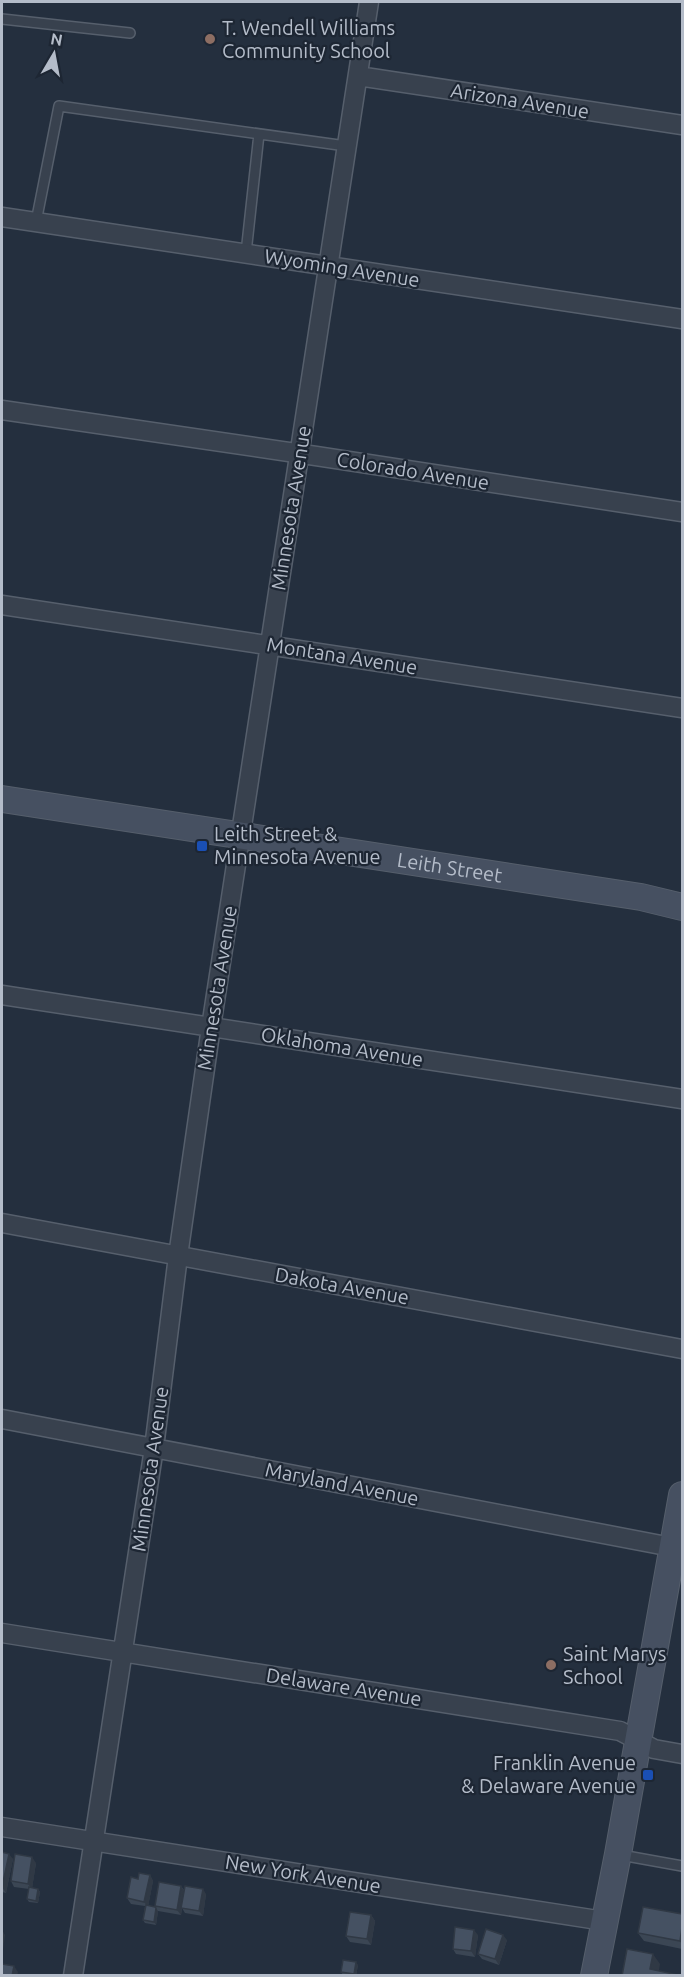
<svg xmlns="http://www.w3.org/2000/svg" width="684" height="1977" font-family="Ubuntu,sans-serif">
  <rect width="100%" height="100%" fill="#242f3e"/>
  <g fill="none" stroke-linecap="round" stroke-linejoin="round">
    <g stroke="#565f6c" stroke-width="12">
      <path id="lane" d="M2,19L130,33
        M36,222L59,106L346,146
        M246,253L259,134
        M621,1855L682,1866"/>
    </g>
    <g stroke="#565f6c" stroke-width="21">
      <path id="street" d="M358,76L682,125
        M2,217L682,319
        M2,410L316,456L682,512
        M2,605L682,708
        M2,995L682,1099
        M2,1223L682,1349
        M2,1419L682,1549
        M2,1633L620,1731L654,1749L682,1754
        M2,1827L604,1921
        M73,1976L154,1448L178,1256L211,1027L369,2"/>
    </g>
    <g stroke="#565f6c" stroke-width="28">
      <g id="secondary">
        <path id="s1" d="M2,799L641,897L682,907"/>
        <path d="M594,1976L618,1854L682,1495"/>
      </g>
    </g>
    <use href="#lane" stroke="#38414e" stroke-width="9"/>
    <use href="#street" stroke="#38414e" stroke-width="18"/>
    <use href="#secondary" stroke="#465061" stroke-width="26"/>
  </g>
  <path fill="#3b4654" d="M2,1852L13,1859L6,1893L2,1892Z
    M36,1863L32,1888L38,1889L40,1892L38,1903L29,1902L27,1899L29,1889L14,1887L11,1881Z
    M150,1875L153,1881L148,1906L155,1907L181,1886L184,1890L206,1894L203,1916L185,1913L182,1908L181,1915L158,1911L156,1925L145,1923L143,1920L145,1906L131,1904L127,1898L138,1879Z
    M682,1914V1949L644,1941L638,1933Z
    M371,1915L375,1921L371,1945L350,1942L346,1936Z
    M478,1935L475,1957L456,1954L453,1949Z
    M507,1940L499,1965L482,1959L478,1954Z
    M358,1965L356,1976L343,1975L341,1972Z"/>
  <path fill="#303945" d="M9,1854L13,1859L6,1893L2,1887Z
    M32,1857L36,1863L32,1889L28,1884Z
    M150,1875L153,1881L148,1907L144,1902Z
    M181,1886L184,1891L181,1915L177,1910Z
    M38,1889L40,1892L38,1903L36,1901Z
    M203,1889L206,1894L203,1916L199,1911Z
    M156,1908L158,1911L156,1925L154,1922Z
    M371,1915L375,1921L371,1945L367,1939Z
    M682,1927V1945L680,1941Z
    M2,1930L5,1935L2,1958Z
    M474,1930L478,1935L475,1957L471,1951Z
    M503,1935L507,1940L499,1965L495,1959Z
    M653,1954L660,1964L658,1976L650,1969Z
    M356,1962L358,1965L356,1976H355L354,1974Z
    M14,1966L18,1972L17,1976H12Z"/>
  <path fill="#455162" stroke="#303945" stroke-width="1.5" d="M2,1852L9,1854L2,1887Z
    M15,1854L32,1857L28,1884L11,1881Z
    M139,1873L150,1875L144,1902L127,1898L131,1877L138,1879Z
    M159,1882L181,1886L177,1910L155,1906Z
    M185,1886L203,1889L199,1911L181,1908Z
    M29,1887L38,1889L36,1901L27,1899Z
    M146,1905L155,1907L156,1908L154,1922L143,1920Z
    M643,1907L682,1914V1927L680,1941L638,1933Z
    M350,1912L371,1915L367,1939L346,1936Z
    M455,1927L474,1930L471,1951L453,1949Z
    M486,1929L503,1935L495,1959L478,1954Z
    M627,1949L653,1954L650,1969L682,1976H622Z
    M343,1960L356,1962L354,1974L341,1972Z
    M2,1964L14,1966L12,1976H2Z"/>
  <g fill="#8d6e63" stroke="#1d2633" stroke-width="2">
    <circle cx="210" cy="39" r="6"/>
    <circle cx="551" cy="1665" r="6"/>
  </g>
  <g fill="#1a4fb4" stroke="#1d2633" stroke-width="2">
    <rect x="196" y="840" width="12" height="12" rx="3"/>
    <rect x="642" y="1769" width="12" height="12" rx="3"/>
  </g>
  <g text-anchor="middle" stroke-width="4.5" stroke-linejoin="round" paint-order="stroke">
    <g font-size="20" fill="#b4bcc9" stroke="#1d2633" text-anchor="start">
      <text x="222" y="35">T. Wendell Williams<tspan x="222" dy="23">Community School</tspan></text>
      <text x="214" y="841">Leith Street &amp;<tspan x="214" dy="23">Minnesota Avenue</tspan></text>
      <text x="563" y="1661">Saint Marys<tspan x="563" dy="23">School</tspan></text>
      <text x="636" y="1770" text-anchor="end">Franklin Avenue<tspan x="636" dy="23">&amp; Delaware Avenue</tspan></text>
    </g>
    <g font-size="20" fill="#b4bcc9" stroke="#1d2633">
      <text transform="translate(520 101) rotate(9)" y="7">Arizona Avenue</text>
      <text transform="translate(342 268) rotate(9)" y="7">Wyoming Avenue</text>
      <text transform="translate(413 471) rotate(9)" y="7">Colorado Avenue</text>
      <text transform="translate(291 508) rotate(-81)" y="7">Minnesota Avenue</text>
      <text transform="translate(342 656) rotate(9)" y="7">Montana Avenue</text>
      <text dy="7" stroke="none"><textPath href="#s1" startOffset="453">Leith Street</textPath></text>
      <text transform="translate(217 988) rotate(-81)" y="7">Minnesota Avenue</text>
      <text transform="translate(342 1047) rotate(9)" y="7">Oklahoma Avenue</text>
      <text transform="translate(342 1286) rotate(10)" y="7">Dakota Avenue</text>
      <text transform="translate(150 1469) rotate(-82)" y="7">Minnesota Avenue</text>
      <text transform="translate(342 1484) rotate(11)" y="7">Maryland Avenue</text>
      <text transform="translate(344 1687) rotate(9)" y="7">Delaware Avenue</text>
      <text transform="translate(303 1874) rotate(9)" y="7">New York Avenue</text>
    </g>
  </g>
  <rect width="684" height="1977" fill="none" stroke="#b4bcc9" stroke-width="6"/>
  <g transform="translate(54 54) rotate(10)" stroke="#1d2633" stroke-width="4.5" paint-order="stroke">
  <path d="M0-4.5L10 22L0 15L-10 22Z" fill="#b4bcc9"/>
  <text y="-9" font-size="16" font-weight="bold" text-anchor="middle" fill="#b4bcc9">N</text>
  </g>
</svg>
